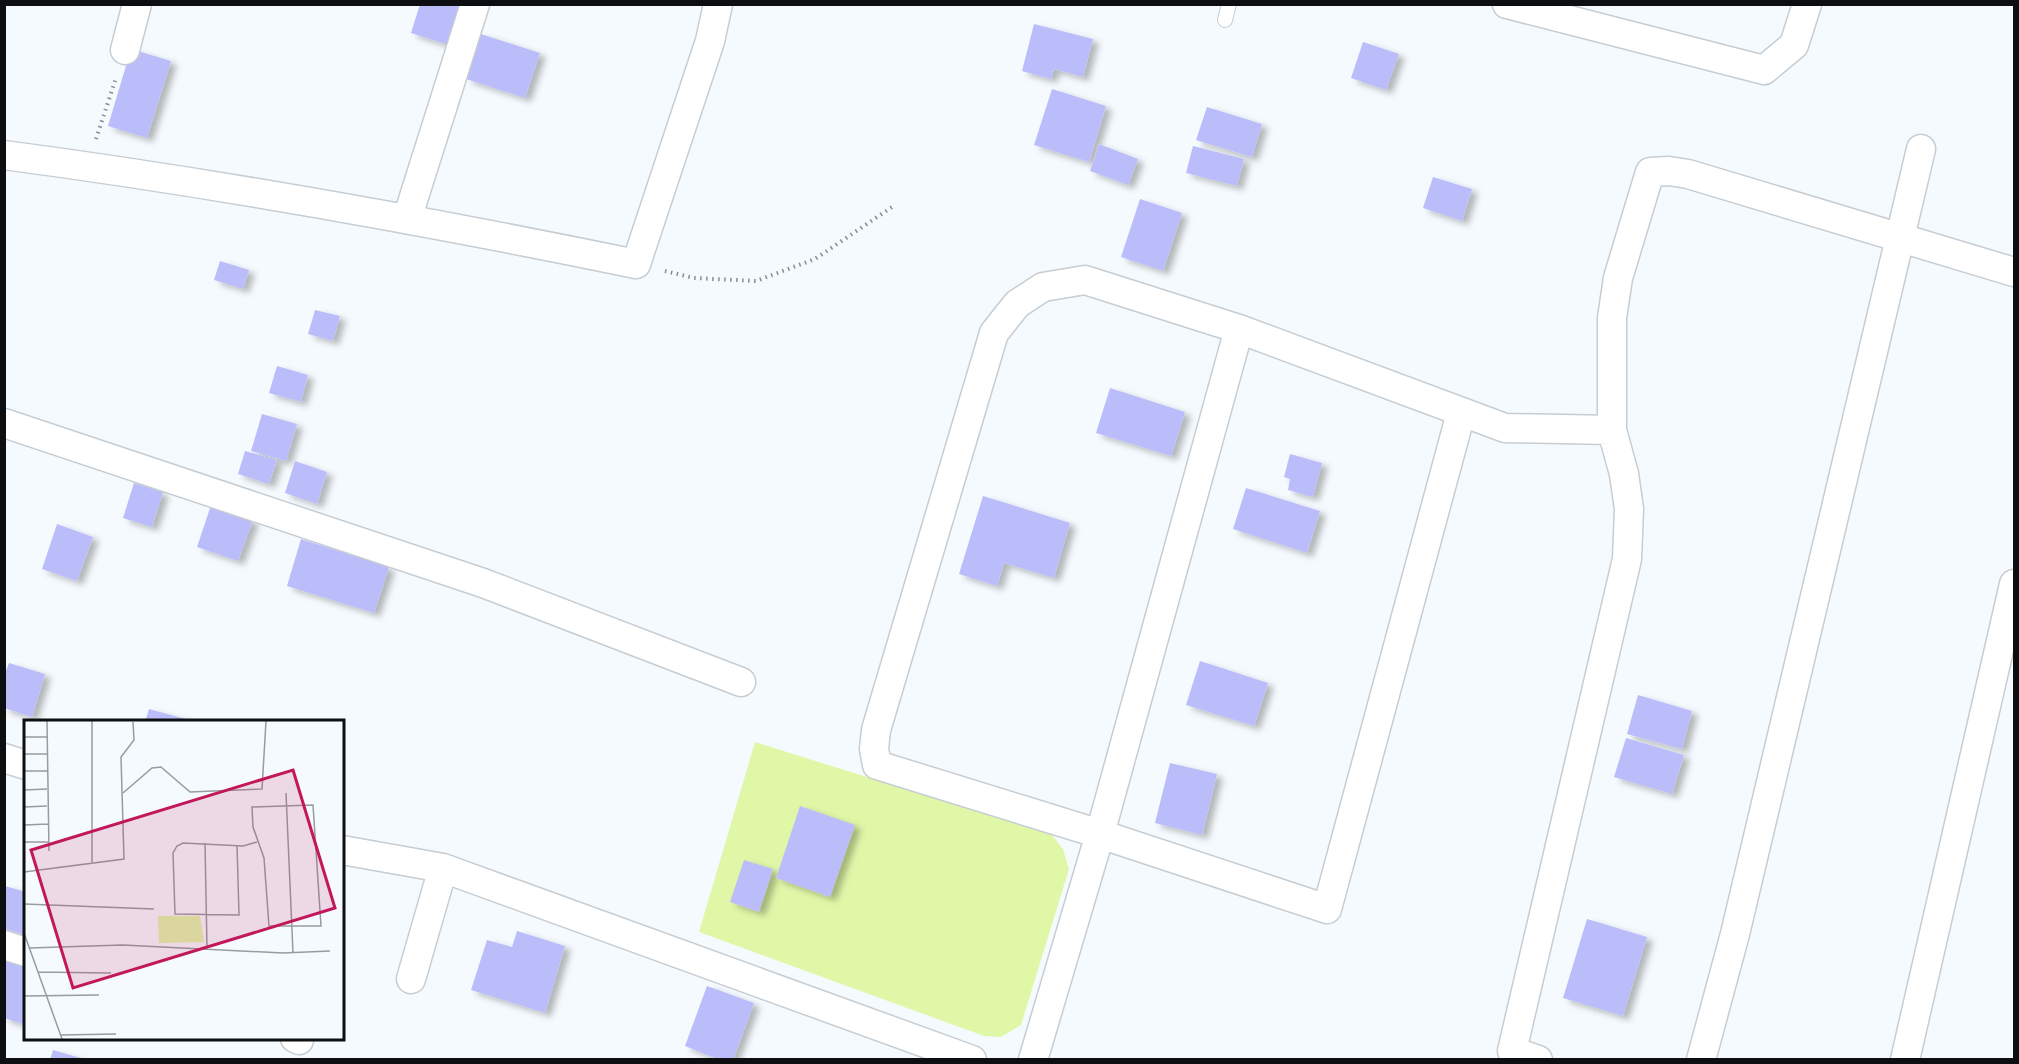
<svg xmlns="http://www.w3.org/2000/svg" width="2019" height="1064" font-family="Barlow,sans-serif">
  <defs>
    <filter id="shadow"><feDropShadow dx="6" dy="4" stdDeviation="3" flood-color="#0004"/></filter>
  </defs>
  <rect width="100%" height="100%" fill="#f5fafe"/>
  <path fill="#e0f7a8" d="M755,742L1052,835L1063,849L1069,869L1021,1025L1001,1037L984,1036L699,932Z"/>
  <path fill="#bbbcfa" filter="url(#shadow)" d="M420,4H462L449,45L411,33Z
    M1034,24L1093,39L1083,77L1054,69L1051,79L1022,71Z
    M481,34L540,53L525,98L466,79Z
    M1363,42L1399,54L1386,90L1351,78Z
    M131,49L171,61L147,138L108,126Z
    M1052,89L1106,106L1089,162L1034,145Z
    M1207,107L1262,124L1252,157L1196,140Z
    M1099,144L1138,159L1128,185L1090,171Z
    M1193,146L1244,159L1237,186L1186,173Z
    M1433,177L1472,189L1462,221L1423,208Z
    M1140,199L1182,213L1163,271L1121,257Z
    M220,261L249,270L243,289L214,280Z
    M315,310L340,316L333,341L308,334Z
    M277,366L308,375L301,402L269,393Z
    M1110,388L1185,412L1171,456L1096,433Z
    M262,414L297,424L286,461L251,451Z
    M245,451L277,460L269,484L238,474Z
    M1290,454L1322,463L1313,497L1288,490L1290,479L1284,477Z
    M295,461L327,472L317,504L285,493Z
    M134,483L163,492L152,527L123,518Z
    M1246,488L1320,511L1307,553L1233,529Z
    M983,496L1070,523L1054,578L1004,563L997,586L959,574Z
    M211,505L253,520L238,561L197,547Z
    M57,524L93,537L77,581L42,569Z
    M301,539L389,567L374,613L287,586Z
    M1200,661L1268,683L1254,726L1186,705Z
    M9,663L45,674L32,717L4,708V676Z
    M1638,695L1692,711L1682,749L1627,734Z
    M149,709L193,721V722H145Z
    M1626,738L1684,755L1672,794L1614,777Z
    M1170,763L1217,774L1202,835L1155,823Z
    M800,806L855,825L830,897L776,878Z
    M744,860L773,869L759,912L730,902Z
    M5,886L26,892L25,935L5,929Z
    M1587,919L1647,937L1623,1016L1563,998Z
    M517,931L565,946L545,1013L471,990L487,940L512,947Z
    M4,960L26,967V1025L4,1018Z
    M707,986L754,1003L733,1060H720L685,1046Z
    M53,1050L84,1059L83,1060H50Z"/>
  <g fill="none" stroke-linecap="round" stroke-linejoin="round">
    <g stroke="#c6cdd3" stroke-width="16">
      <path id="service" d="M1225,20L1229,4"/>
    </g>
    <g stroke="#c6cdd3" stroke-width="31">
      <path id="minor" d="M1507,4L1764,70L1794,45L1807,4
        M125,50L137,4
        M4,155C216,183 427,221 636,264L710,41L718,4
        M407,219L475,4
        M1461,413L1327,909L1100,834L877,765L874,749L876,730L994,333L1017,304L1043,287L1085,280L1239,329L1505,428L1612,430
        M4,423L483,583L741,682
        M4,758L26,765
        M342,850L443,868L972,1060
        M4,945L26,952
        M411,979L443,868
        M295,1038L299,1040
        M1033,1060L1100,834L1239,329
        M1538,1060L1512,1051L1627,559L1629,509L1624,474L1612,430V318L1618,278L1650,172L1669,171L1688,174L2014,272
        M1701,1060L1735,934L1921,149
        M1905,1060L2014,584"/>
    </g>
    <path stroke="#888c8f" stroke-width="4" stroke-dasharray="1.5 4.5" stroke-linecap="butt" d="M96,139L116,78
      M665,271L694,278L756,281L815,259L895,205"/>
    <use href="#service" stroke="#fff" stroke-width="14"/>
    <use href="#minor" stroke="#fff" stroke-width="28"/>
  </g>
  <g transform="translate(24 720)">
    <rect width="320" height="320" fill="#f5fafe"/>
    <path d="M134,196H176L180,222L135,223Z" fill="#e0f7a8"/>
    <path fill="none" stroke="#989c9f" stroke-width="1.5" d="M23,1L25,131M68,1V142M0,17H23M0,34H23M0,51H23M0,70L23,69M99,73L128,48L137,47L166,72L238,69L242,1M262,73L269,233M289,85L297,206H245L240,138L229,107L228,87ZM0,87L23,86M0,105L24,104M0,122H25M181,123L183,229M213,125L215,195L151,194L149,133L153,126L159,123L219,126L233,122M0,152L100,139L97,37L110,20L109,2M0,184L130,189M0,213L38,319M5,228L99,225L259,233L306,231M14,252L87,253M0,276L75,275M37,315L92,314"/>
    <path fill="#c2185b" fill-opacity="0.15" stroke="#c2185b" stroke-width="3" d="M269,50L311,188L49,268L7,130Z"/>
    <rect width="320" height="320" fill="none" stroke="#0c0e10" stroke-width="3"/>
  </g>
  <rect width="2019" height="1064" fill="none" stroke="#0c0e10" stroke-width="12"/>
</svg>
